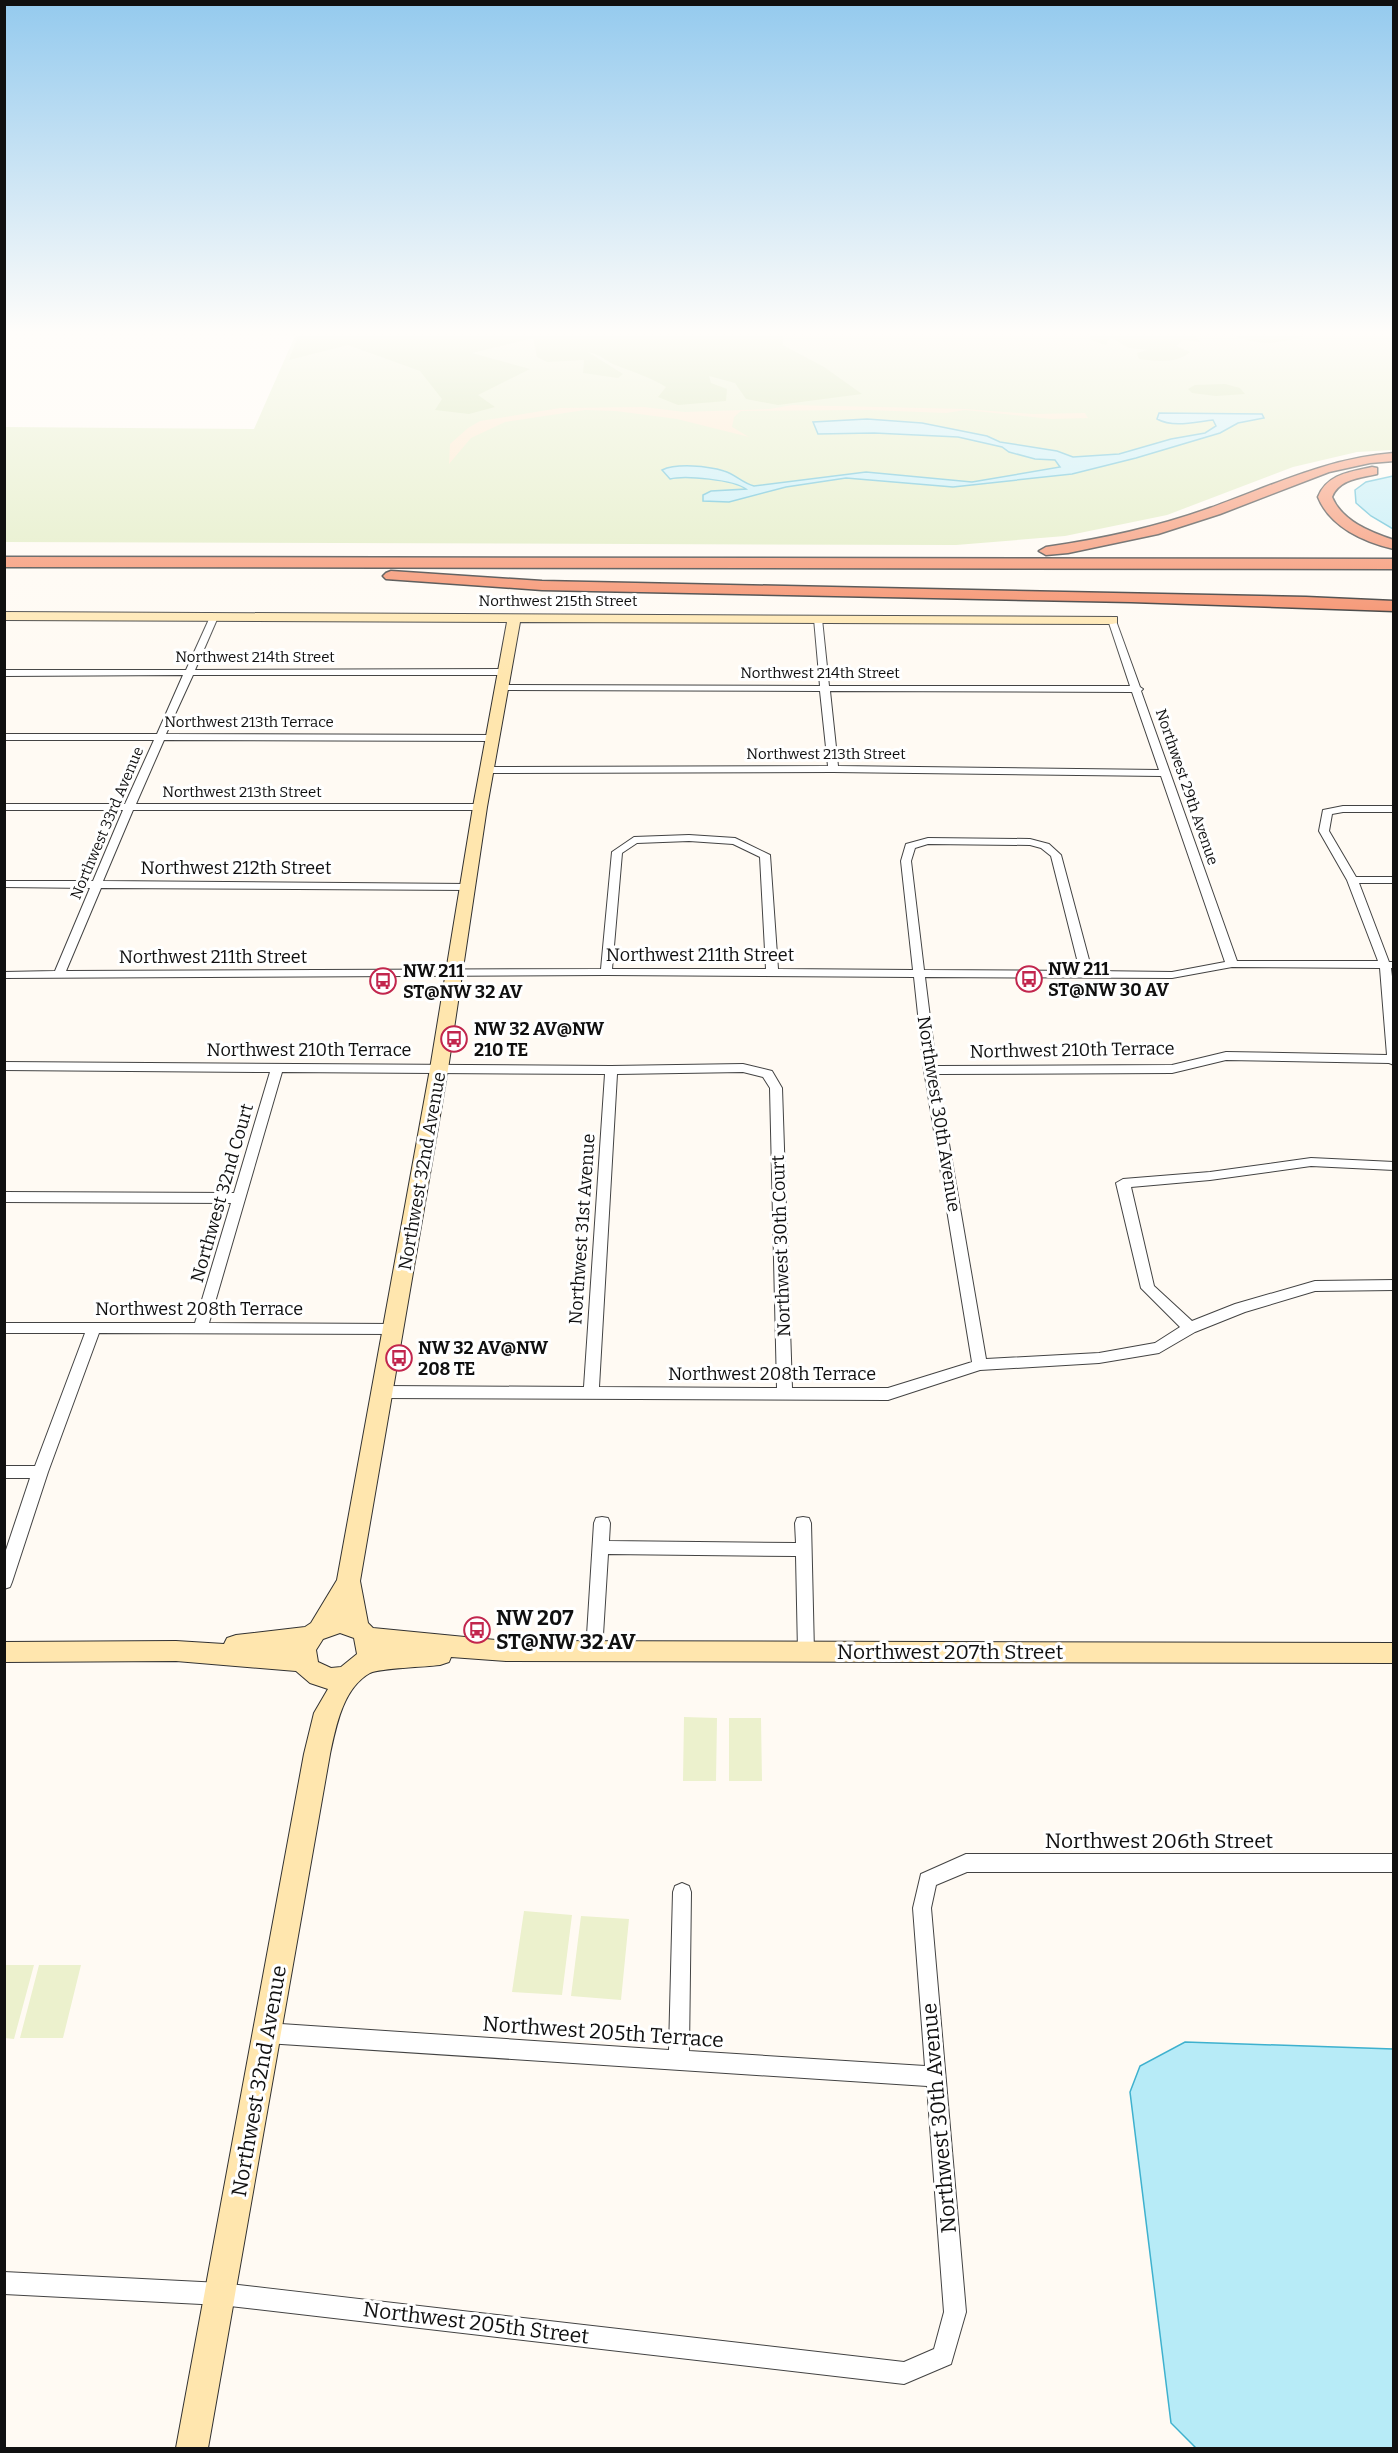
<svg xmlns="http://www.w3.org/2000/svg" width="1398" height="2453" font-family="Bitter,serif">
  <rect width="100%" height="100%" fill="#fffaf3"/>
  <path fill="#ddeabb" d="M295,336H1393V450L1357,452L1293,467L1167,515L1065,536L956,545L5,542V427L254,429Z"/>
  <path fill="#c5db9b" d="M298,336H783V345L824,367L862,394L778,405L746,399L735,383L709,376L711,383L727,389L726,401L678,405L658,397L666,387C650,377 635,373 618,366C606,362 604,356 588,352L623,374L618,378L583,373L584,360L547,362L537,357L533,338L472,353L530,369L478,395L495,407L469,414L435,410L442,399L420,371L348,345L289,360Z
    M1090,336H1202L1195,337L1201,342L1183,340L1176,346L1190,352C1178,364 1154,361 1139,359L1137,353L1147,350L1129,348L1110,337L1106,345L1091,340Z
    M1235,336H1304C1279,344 1259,346 1235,336Z
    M1225,384L1240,388L1245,394L1216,396L1192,393L1188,389L1195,385Z"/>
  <path fill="#fbe2bf" d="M792,405L965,409L1033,414L1085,413L1088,418L1051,419L965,410L946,413L869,410L741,411L734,417L732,427L749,437L677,419L616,411L585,410L505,422L471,438L449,464L450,444L468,428L480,421L560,408L644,407L684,412L770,409Z"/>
  <path fill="#ecf1cd" d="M684,1717L717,1718L716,1781H683Z
    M729,1718H761L762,1781H729Z
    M524,1911L572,1915L562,1995L512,1992Z
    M581,1916L629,1919L621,2000L571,1996Z
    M5,1965H34L14,2039L5,2038Z
    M39,1965H81L63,2038H20Z"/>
  <path fill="#b7ebf7" stroke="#3eb1ce" stroke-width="1.5" d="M1159,413L1262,414L1264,418L1238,423L1220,433L1136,458L1072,474L953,487L846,478L786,487L729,502L703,501V495L711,491L746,489C734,480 685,475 670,479L662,470C677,463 708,466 724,471C735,474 742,483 754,486L866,472L972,482L1060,467L1055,460L1035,459L1009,452L1002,447L958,437L874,433L818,434L813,422L867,419L922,423L987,436L1000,442L1057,451L1073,457L1119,454L1171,439L1205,433L1216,426L1213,420C1195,422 1173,428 1157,419Z
    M1393,476H1394L1393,529L1371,516L1356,503L1355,490L1366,482Z
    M1185,2042L1393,2049V2448H1196L1171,2423L1130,2092L1140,2066Z"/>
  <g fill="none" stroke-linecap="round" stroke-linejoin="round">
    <g stroke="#434343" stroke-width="2">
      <path id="street" d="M214,614L218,617L195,670L505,669L510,672L505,675H193L166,734L493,735L498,738L493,741L164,740L136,804H480L485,807L480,810H133L103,881L468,884L473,887L468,890L101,888L66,971L601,969L612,852L634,837L689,835L735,838L770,855L778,969L913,970L901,861L906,844L928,838L1030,839L1049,844L1061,855L1092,971L1172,972L1225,962L1161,776L833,772L487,773L482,770L487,767L828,766L820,691L499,690V686L502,685L820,686L814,619L818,616L822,619L829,686H1130L1108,620L1115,618L1140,687L1143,689L1141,691L1237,961H1378L1347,880L1319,831L1323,810L1343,806H1394V812H1343L1332,814L1329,831L1356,877H1394V883H1359L1389,962H1394V968H1391L1394,993V1065L1389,1063L1226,1060L1172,1073L937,1074L986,1359L1099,1353L1155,1343L1180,1327L1141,1288L1116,1183L1123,1179L1210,1172L1311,1158L1394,1162V1170L1311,1166L1210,1180L1131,1187L1154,1286L1192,1321L1235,1304L1315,1281L1394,1280V1290L1315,1291L1245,1312L1195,1332L1159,1353L1099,1363L980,1370L888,1400L383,1398L378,1396L376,1392L378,1388L383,1386L584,1387L605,1074L282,1072L209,1323L394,1324L399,1325L401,1329L399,1333L394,1334L99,1333L48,1472L12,1582L10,1587L4,1589V1556L30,1478H4V1466H35L85,1333H4V1323H195L231,1203L4,1202V1192L234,1193L270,1072L4,1070V1062L611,1066L743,1064L772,1071L782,1088L792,1388H888L972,1362L924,1070L914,977L606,975L4,978V972L55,971L90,888L4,887V881H93L123,810H4V804H125L154,740H4V734H157L183,675L4,676V670H186L210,617ZM830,691L1132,692L1159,770L838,766ZM689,841L733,844L760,857L766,969H612L622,853L637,843ZM928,844L1030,845L1041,848L1051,856L1080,971L924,970L911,861L915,848ZM1232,967L1380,968L1387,1055L1226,1052L1172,1065L936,1066L925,977L1172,978ZM743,1072L763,1077L770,1088L777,1388L599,1387L617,1074Z
        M602,1517L608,1518L610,1523L609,1541L796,1543L795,1523L797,1518L803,1517L809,1518L811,1523L814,1652L812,1657L806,1659L800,1657L798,1652L796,1556L608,1554L602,1651L600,1656L594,1658L588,1656L586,1651L594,1523L596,1518Z
        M966,1854H1394V1872H967L936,1885L931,1908L966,2312L951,2364L904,2384L221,2305L4,2294V2272L221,2283L904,2362L934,2349L944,2312L927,2086L266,2043L259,2040L256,2033L259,2026L266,2023L669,2050L673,1892L675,1886L682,1883L689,1886L691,1892L689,2051L925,2066L913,1908L921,1874Z"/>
    </g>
    <g stroke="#323232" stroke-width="2">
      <path id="secondary" d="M4,612L1117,617V623L1112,624L520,622L487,807L448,1069L360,1581L368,1623L373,1628L506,1641L1394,1643V1663L506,1661L451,1657L449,1662L440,1665C426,1667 381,1668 370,1673C343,1688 336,1726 330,1754L208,2448H176L304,1754L314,1713L328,1689L310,1683L296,1671L176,1661L4,1662V1642L176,1641L224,1644L227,1638L236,1635L305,1627L311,1623L337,1580L430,1069L473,807L507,622L4,620ZM340,1633L354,1638L357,1654L341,1667L331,1668L318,1662L316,1650L323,1639Z"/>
    </g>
    <g stroke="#212121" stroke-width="3">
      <path id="highway" d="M1394,453V461L1370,463L1329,472L1220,514L1158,534L1068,553L1046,555L1039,551L1046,547C1102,539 1157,527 1210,508C1271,486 1328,458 1394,453Z
        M1372,467L1377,468V474C1360,478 1339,479 1332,497C1342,521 1370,532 1394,540V549C1364,542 1330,527 1318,497C1327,474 1350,472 1372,467Z
        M4,557L1394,559V569L4,567Z
        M391,571L542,581L1306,597L1394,601V611L1131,602L542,590L386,579L383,576L386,573Z"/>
    </g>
    <use href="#street" fill="#fff" fill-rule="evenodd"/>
    <use href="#secondary" fill="#ffe6ae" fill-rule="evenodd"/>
    <use href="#highway" fill="#f4835b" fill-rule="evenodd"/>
  </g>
  <linearGradient id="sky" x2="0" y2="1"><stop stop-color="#94caee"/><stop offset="0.49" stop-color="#fffdfa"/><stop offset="1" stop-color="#fffdfa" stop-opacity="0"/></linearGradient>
  <rect width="1398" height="679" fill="url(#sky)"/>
  <defs>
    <g id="bus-ring" transform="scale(1.35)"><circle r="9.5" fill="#fff" stroke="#c2264d" stroke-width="1.5"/><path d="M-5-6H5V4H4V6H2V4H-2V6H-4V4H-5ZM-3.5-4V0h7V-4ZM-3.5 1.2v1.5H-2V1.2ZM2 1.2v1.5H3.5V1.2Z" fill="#c2264d"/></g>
  </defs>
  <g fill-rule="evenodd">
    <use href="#bus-ring" x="1029" y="979"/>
    <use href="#bus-ring" x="383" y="981"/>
    <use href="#bus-ring" x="454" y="1039"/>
    <use href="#bus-ring" x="399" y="1358"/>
    <use href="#bus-ring" x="477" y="1630"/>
  </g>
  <g text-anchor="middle" stroke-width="6" stroke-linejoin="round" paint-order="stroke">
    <g font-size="15" fill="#101010" stroke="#fff">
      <text x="558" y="606">Northwest 215th Street</text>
      <text x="255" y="662">Northwest 214th Street</text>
      <text x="820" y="678">Northwest 214th Street</text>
      <text x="249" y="727">Northwest 213th Terrace</text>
      <text x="826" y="759">Northwest 213th Street</text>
      <text transform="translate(1187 787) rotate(71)" y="5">Northwest 29th Avenue</text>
      <text x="242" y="797">Northwest 213th Street</text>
      <text transform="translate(107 823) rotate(-67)" y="5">Northwest 33rd Avenue</text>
    </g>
    <g font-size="18" fill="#101010" stroke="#fff">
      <text x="236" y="874">Northwest 212th Street</text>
      <text x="700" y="961">Northwest 211th Street</text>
      <text x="213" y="963">Northwest 211th Street</text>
      <text x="309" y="1056">Northwest 210th Terrace</text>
      <text transform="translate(1072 1050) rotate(-1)" y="6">Northwest 210th Terrace</text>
      <text transform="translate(939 1114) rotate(81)" y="6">Northwest 30th Avenue</text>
      <text transform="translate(422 1171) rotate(-80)" y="6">Northwest 32nd Avenue</text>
      <text transform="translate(222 1193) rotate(-74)" y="6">Northwest 32nd Court</text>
      <text transform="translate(582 1229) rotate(-86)" y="6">Northwest 31st Avenue</text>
      <text transform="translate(781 1246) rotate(-92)" y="6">Northwest 30th Court</text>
      <text x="199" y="1315">Northwest 208th Terrace</text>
      <text x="772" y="1380">Northwest 208th Terrace</text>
    </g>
    <g font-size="18" font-weight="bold" fill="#101010" stroke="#fff" text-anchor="start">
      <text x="1048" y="975">NW 211<tspan x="1048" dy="21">ST@NW 30 AV</tspan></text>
      <text x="403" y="977">NW 211<tspan x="403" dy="21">ST@NW 32 AV</tspan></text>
      <text x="474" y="1035">NW 32 AV@NW<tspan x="474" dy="21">210 TE</tspan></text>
      <text x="418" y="1354">NW 32 AV@NW<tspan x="418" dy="21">208 TE</tspan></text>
    </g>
    <g font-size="21" font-weight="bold" fill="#101010" stroke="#fff" text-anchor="start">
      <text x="496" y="1625">NW 207<tspan x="496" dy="24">ST@NW 32 AV</tspan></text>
    </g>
    <g font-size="21" fill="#101010" stroke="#fff">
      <text x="950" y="1659">Northwest 207th Street</text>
      <text x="1159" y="1848">Northwest 206th Street</text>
      <text transform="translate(603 2032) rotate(4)" y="7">Northwest 205th Terrace</text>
      <text transform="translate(259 2081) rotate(-80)" y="7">Northwest 32nd Avenue</text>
      <text transform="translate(939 2118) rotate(-95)" y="7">Northwest 30th Avenue</text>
      <text transform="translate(476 2323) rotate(7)" y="7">Northwest 205th Street</text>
    </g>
  </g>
  <rect width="1398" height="2453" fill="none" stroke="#101010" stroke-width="12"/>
</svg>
